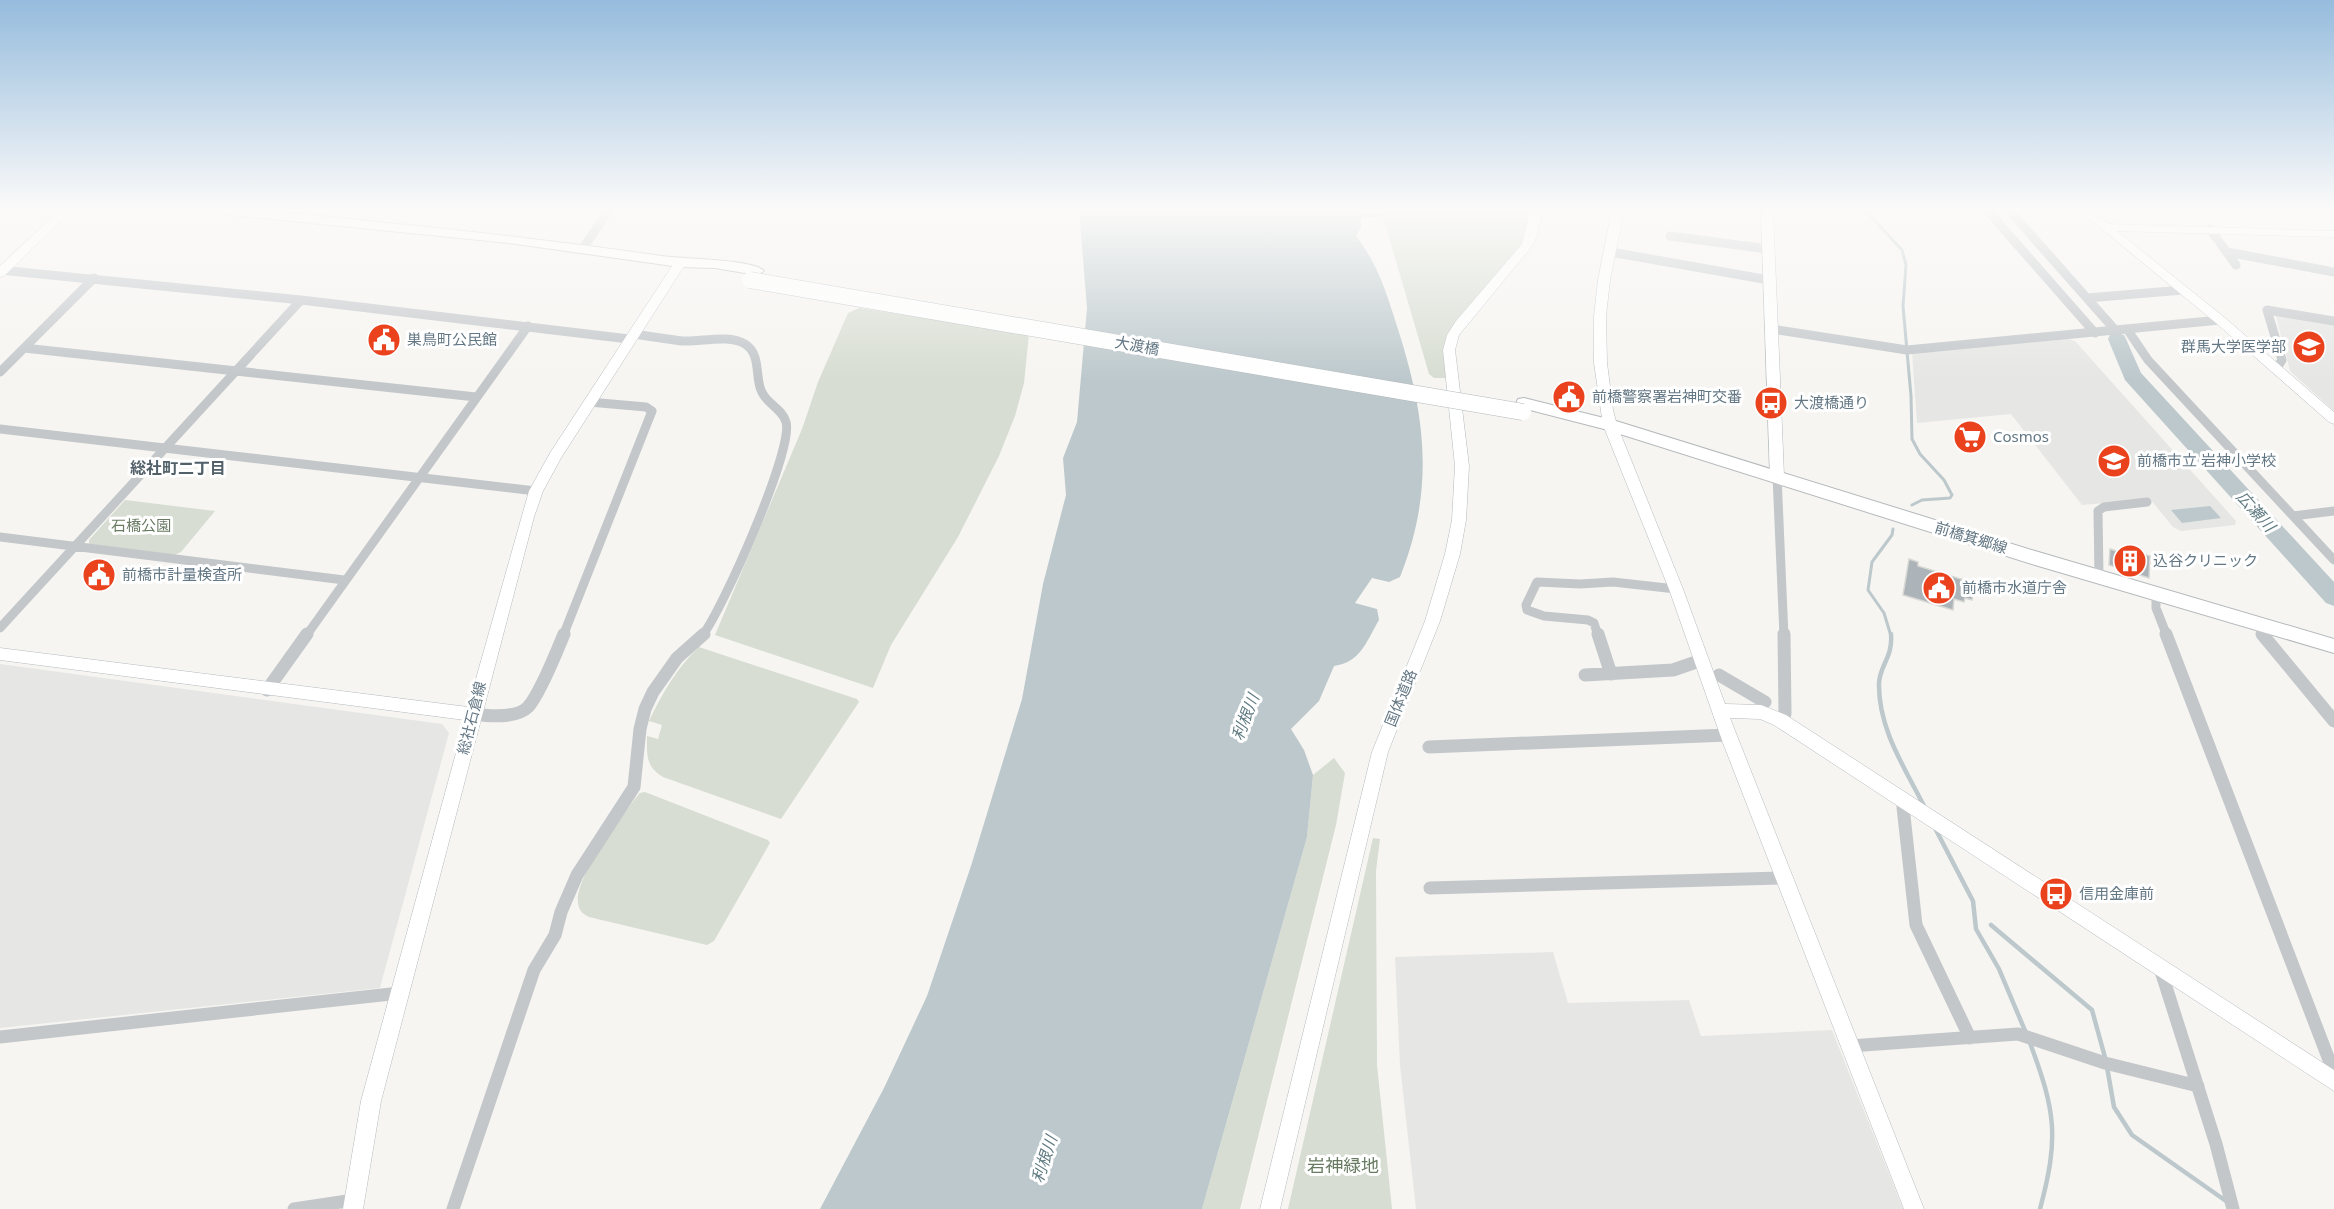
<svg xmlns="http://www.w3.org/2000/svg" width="2334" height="1209" font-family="'Noto Sans','Noto Sans JP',sans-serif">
  <rect width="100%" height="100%" fill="#f6f5f1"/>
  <path fill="#e6e7e5" d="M2275,312L2334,323V411L2290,371Z
    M2066,338L2075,341L2236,521L2235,525L2181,531L2173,527L2150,499L2082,505L2011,414L1917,423L1912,353Z
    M0,664L442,724L449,733L380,988L0,1028Z
    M1553,952L1568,1003L1689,1000L1701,1036L1832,1030L1903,1209H1416L1400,1065L1395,957Z"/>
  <path fill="#d7ddd2" d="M1381,210H1530L1522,243L1458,321L1446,378H1434L1429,374Z
    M859,308L1029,334L1024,383L1015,416L999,456L958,537L891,645L873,688L715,635L802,429L818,382L848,313Z
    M125,500L215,511L181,552L174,555L89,544V540Z
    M699,647L857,699L859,702L781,819L663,777C645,766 647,755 647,736L658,739L662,725L649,721C663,692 676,669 699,647Z
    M1334,758L1345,773L1336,825L1240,1209H1202L1307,837L1313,775Z
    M645,792L768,840L770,843L714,941L707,945L589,917C586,915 583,914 581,911C564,889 621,819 634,800L640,793Z
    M1373,838L1380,839L1376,871L1377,1065L1392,1209H1288Z"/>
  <path fill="#bcc8cc" d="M1079,210H1361V227L1356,236C1377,263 1386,291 1396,323C1425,412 1436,487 1400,577L1389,582L1372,578L1355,603L1377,609L1379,620C1366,642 1361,662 1334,666L1319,701L1291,729L1304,750L1313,775L1307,837L1202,1209H820L884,1088L927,996L971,866L1022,699L1043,584L1066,495L1063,458L1077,422L1087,308Z
    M2210,506L2221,518L2182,523L2171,510Z"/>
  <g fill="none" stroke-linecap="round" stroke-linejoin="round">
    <path stroke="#bcc8cc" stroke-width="3" d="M1865,210L1902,250L1906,265L1903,306L1911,396L1912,439L1920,454L1944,480L1952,495L1950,498L1922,500L1912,505
      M1357,216L1387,215
      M1891,636L1884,613L1868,590L1872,562L1892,535L1893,529"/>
    <path stroke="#bcc8cc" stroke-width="4.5" d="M1891,634C1893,657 1880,665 1879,683C1878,729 1905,768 1925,808
      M1936,830L1973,901L1976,929L1999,969L2026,1033
      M1991,925L2092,1010L2106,1061
      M2030,1043C2056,1112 2059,1138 2040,1209
      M2107,1067L2114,1107L2132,1135L2226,1201"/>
    <path fill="#bcc8cc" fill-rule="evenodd" d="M2117,333L2124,335L2126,339L2141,373L2334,582V606L2326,603L2125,380L2108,339L2110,335Z"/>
  </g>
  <path fill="#acb4b9" stroke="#d7d7d4" stroke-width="1.5" d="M2123,548L2150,556L2149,578L2109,565L2110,549L2123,553Z
    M1909,559L1918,562V566L1974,583L1972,600L1965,598L1964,602L1954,599L1953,610L1903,595Z"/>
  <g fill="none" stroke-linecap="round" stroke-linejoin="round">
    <g stroke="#b5bbbf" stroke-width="1">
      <path id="secondary" d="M60,210H72L4,276L0,277V266Z
        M1530,210H1542L1538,233L1533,245L1459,335L1455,350L1469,466L1466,520L1460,554L1440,621L1388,752L1280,1209H1260L1372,752L1425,621L1445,554L1452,520L1455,466L1443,350L1447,335L1456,321L1522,244Z
        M1612,210H1624L1610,280L1606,316L1607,363L1613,410L1617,425L1683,589L1725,704L1761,705L1786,715L2334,1070V1091L1774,725L1760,719L1730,718L1924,1209H1904L1723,743L1669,589L1603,425L1594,363V316L1598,280Z
        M1761,210H1773L1784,476L1777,481L1770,476Z
        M2079,210H2091L2108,224L2334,231V237L2117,231L2224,317L2334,412V424L2329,422L2216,323Z
        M680,259L686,263L561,458L543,491L534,517L381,1101L363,1209H343L361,1101L465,720L0,660V648L468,707L529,491L550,453L674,263Z"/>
    </g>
    <g stroke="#b4b9bc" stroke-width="2">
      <path id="primary" d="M214,210C272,210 329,217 387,223C479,232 570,243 662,256C681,259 754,259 764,271L757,275L715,268L680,267L509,243L221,214Z
        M1524,398L1616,421L2035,551L2334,639V653L2035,565L1604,429L1518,407L1516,403L1518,399Z"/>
    </g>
    <path stroke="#c3c7ca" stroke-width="9" d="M1987,210L2095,333
      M2009,210L2116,331
      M2210,229L2236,265
      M1670,236L1768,249
      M583,248L609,210
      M1611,252L1769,280
      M2227,252L2334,272
      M0,270L301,300L629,339
      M2087,298L2183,290
      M1772,329L1907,350L2220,320
      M2127,329L2148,360L2334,560
      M633,334C649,336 666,339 683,341C701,342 729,334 745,344C761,354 755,376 761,390C765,403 782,408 786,422C794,449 722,611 702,636
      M24,348L476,397
      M2277,368L2282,360L2267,310L2334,321
      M0,372L94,278
      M0,429L536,491
      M1777,476L1784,636
      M2293,516L2334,511
      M0,537L344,580
      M2099,577L2098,511L2104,507L2147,502
      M2156,594V608L2167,636
      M2259,624L2263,636
      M0,628L301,300
      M306,636L528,326
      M563,636L652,411L646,407L589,402
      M1598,636L1594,623L1588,620L1544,616L1527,610L1526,605L1537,582L1580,584L1613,582L1676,589"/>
    <path stroke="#c3c7ca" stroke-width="13" d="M1598,634L1611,674
      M2166,634L2334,1073
      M2262,634L2334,721
      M1585,675L1673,670L1702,660
      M1719,675L1765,702
      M267,690L307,634
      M473,714C488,716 516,719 528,707C540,694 557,651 564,634
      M1780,720L1785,714L1784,634
      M1429,747L1728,735
      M1905,801L1903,807L1916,925L1970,1038
      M1430,888L1783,878
      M2160,968L2216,1144L2233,1209
      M0,1037L400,993
      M1850,1046L2018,1034L2105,1063L2198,1086
      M294,1209L354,1200
      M453,1209L534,970L555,935L561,912L577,875L634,787L640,729L645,709L653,692L677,658L704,634"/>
    <use href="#secondary" fill="#fff" fill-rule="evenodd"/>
    <use href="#primary" fill="#fff" fill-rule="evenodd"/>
    <g stroke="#b4b9bc" stroke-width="17" stroke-linecap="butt">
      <path id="primary-bridge" d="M750,280L1523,412"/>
    </g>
    <use href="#primary-bridge" stroke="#fff" stroke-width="16"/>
  </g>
  <linearGradient id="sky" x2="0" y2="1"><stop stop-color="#96bcdd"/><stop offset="0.55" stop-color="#fbfaf9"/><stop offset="1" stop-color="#fbfaf9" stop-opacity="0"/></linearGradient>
  <rect width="2334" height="380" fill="url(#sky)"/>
  <defs>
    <g id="civic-disc" transform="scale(1.725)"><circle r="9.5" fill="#ea421d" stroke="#fff"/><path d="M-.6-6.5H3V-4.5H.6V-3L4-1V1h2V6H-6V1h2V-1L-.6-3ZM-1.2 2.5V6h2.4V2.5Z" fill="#fff"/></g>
    <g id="university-disc" transform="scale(1.725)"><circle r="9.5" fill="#ea421d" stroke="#fff"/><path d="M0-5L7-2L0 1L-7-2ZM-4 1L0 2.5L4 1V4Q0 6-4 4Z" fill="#fff"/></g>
    <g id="bus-disc" transform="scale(1.725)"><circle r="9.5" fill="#ea421d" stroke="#fff"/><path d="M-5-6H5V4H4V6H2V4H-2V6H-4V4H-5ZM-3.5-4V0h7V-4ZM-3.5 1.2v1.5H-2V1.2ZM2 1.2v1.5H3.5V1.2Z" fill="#fff"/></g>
    <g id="supermarket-disc" transform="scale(1.725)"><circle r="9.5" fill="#ea421d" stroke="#fff"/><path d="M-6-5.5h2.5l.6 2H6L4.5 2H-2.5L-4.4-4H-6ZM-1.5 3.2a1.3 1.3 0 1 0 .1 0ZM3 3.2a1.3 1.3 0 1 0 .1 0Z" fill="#fff"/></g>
    <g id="school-disc" transform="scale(1.725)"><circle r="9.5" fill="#ea421d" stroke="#fff"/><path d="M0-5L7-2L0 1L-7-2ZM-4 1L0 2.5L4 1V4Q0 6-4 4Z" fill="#fff"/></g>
    <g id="building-disc" transform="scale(1.725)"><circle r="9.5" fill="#ea421d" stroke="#fff"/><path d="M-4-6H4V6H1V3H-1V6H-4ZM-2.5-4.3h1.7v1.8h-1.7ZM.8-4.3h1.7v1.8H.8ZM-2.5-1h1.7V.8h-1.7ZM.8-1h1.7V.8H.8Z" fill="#fff"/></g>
  </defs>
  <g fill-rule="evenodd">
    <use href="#civic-disc" x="384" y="340"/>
    <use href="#university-disc" x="2309" y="347"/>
    <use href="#civic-disc" x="1569" y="397"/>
    <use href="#bus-disc" x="1771" y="403"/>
    <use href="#supermarket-disc" x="1970" y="437"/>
    <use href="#school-disc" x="2114" y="461"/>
    <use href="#building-disc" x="2130" y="561"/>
    <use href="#civic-disc" x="99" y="575"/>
    <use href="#civic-disc" x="1939" y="588"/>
    <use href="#bus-disc" x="2056" y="894"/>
  </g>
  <g text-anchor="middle" stroke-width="6" stroke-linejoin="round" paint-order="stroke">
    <g font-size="15" fill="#637784" stroke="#fff" text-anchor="start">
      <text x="407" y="345">巣鳥町公民館</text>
      <text x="2286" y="352" text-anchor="end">群馬大学医学部</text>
      <text x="1592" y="402">前橋警察署岩神町交番</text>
      <text x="1794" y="408">大渡橋通り</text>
      <text x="1993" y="442">Cosmos</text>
      <text x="2137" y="466">前橋市立 岩神小学校</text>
      <text x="2153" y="566">込谷クリニック</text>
      <text x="122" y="580">前橋市計量検査所</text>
      <text x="1962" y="593">前橋市水道庁舎</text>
      <text x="2079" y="899">信用金庫前</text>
    </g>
    <g font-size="15" fill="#637784" stroke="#fff">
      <text transform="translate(1137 346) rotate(10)" y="5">大渡橋</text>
      <text transform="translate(1971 538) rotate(17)" y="5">前橋箕郷線</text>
      <text transform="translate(1401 698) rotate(-68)" y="5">国体道路</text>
      <text transform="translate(472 718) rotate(-76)" y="5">総社石倉線</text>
    </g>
    <g font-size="15" fill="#687b62" stroke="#fff">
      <text x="141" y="531">石橋公園</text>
    </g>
    <g font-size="16" font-weight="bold" fill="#516069" stroke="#fff">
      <text x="178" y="474">総社町二丁目</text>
    </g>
    <g font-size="16" font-style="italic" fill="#5f7a81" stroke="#fff">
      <text transform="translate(2256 511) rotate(48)" y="6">広瀬川</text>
      <text transform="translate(1245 717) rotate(-69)" y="6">利根川</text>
      <text transform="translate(1044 1159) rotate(-72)" y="6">利根川</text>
    </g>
    <g font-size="18" fill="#687b62" stroke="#fff">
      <text x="1343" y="1172">岩神緑地</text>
    </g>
  </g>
</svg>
